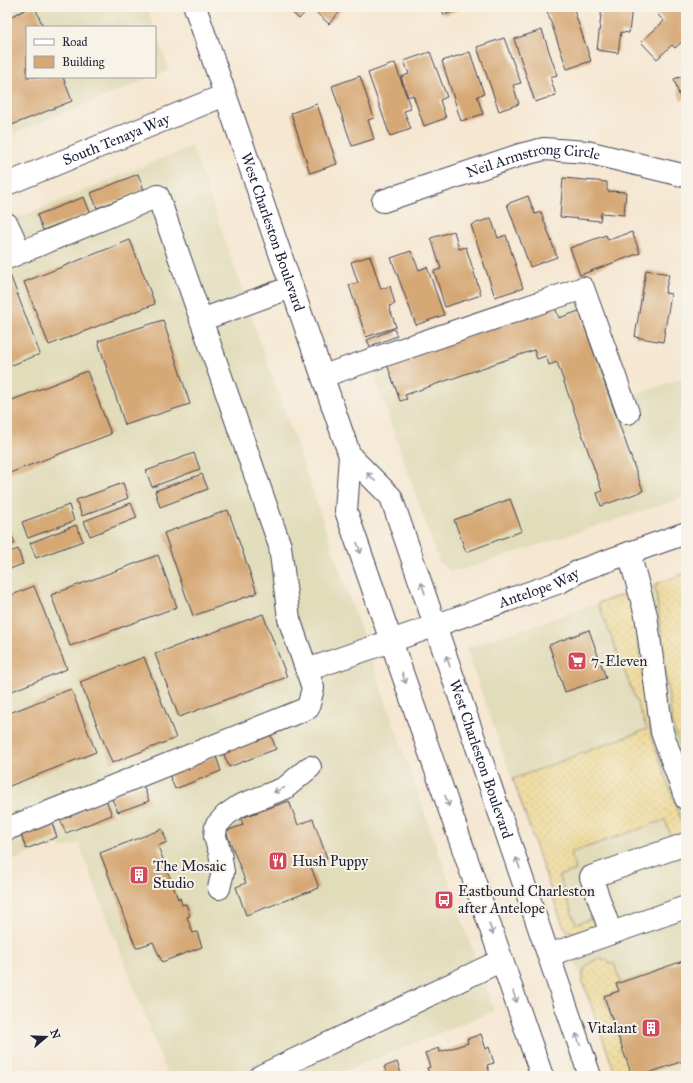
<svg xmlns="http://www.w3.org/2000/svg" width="693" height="1083" font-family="'IM FELL Great Primer',serif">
  <defs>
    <pattern id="sand-dots" width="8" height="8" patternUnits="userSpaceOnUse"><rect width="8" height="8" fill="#eeda9e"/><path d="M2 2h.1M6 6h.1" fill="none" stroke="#ccbb89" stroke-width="1.8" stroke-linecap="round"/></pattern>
  </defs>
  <rect width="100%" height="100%" fill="#f7f3e8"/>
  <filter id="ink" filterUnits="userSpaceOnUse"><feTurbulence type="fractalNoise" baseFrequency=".025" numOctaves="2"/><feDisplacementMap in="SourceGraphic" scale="8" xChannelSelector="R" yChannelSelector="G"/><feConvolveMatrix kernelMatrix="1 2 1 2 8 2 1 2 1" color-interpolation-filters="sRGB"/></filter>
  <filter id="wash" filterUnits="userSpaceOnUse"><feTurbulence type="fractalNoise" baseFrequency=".012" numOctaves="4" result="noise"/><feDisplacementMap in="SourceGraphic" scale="16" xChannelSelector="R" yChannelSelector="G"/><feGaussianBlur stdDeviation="0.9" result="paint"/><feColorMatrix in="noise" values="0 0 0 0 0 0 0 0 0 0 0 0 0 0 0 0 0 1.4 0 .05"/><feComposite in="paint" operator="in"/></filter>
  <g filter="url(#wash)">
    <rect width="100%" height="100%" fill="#f5e7d2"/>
    <path fill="#e1dcba" d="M7,7H147L154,27H27V77H152L7,136Z
      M155,29L169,70L155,76Z
      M192,146L494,1011L333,1076H168L79,844L61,848L58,842L7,863V222Z
      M591,276L632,396L686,377V497L462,570H450L439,562L366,352Z
      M655,584L672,723L686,764V1076H616L547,880L576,870L570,853L666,820L685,832L651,735L631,592Z
      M598,603L647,730L512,779L466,648Z"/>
    <path fill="url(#sand-dots)" stroke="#887e6c" d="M686,573V764L672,723L655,584Z
      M631,592L651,735L685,832L671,837L665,820L570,853L576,870L559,876L576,924L590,919L592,920L594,924L593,927C580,931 570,938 562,923L513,779L647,729L598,603Z
      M602,957L603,960L608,959L609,964L614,963L621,983L616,984L619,991L604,996L632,1076H616L583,982C582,965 588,963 602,957Z"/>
    <g id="blocks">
      <path fill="#d6a876" d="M32,7H35L43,27H27V77H63L72,101L7,127V88L9,87L7,81V18Z
        M286,7H310L299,19Z
        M310,7H344L329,24Z
        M441,7H460L461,9L444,15Z
        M550,7H573L591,61L567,69L546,8Z
        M602,7H632L629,33L621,32L618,53L597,50Z
        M665,7H686V38L675,48L672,45L657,59L641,42L664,21L657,14Z
        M542,30L557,75L550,77L556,95L535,102L514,39Z
        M504,38L521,83L513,85L519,104L499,111L477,47Z
        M430,52L447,97L440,100L446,118L424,126L413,95L408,97L401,77L409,74L404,61Z
        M470,52L484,94L477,96L483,114L461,121L442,61Z
        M395,63L411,109L404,111L411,129L390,136L368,73Z
        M686,75V99L681,101L674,79Z
        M360,76L374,118L368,120L374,139L352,146L332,86Z
        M317,104L337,164L310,173L291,113Z
        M138,174L144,190L97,208L91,193Z
        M563,178L607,182V191L626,192L624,215L601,213L600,221L560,217Z
        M528,196L535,214L541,212L557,257L530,267L507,204Z
        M84,197L90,212L43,230L37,215Z
        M491,218L498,238L506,235L523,288L495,297L471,225Z
        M454,231L459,249L466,247L481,295L445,307L434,271L441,269L431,238Z
        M632,232L640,253L580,275L570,248L606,235L608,240Z
        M130,240L155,304L49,345L24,282Z
        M411,251L419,270L427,267L444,315L416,325L391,258Z
        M370,256L381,289L390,286L395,304L389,306L396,327L366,337L349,285L358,283L351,262Z
        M646,270L669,274L665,293L671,294L663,342L635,337Z
        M9,272L40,354L7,367V273Z
        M554,305L559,318L579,311L643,491L601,506L597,493L602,491L557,362L549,365L546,356L537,359L534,350L405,395L407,399L400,401L387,364Z
        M163,320L190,404L125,425L98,341Z
        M394,329L397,336L370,346L367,340Z
        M87,371L111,434L7,474V402Z
        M194,453L200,469L152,487L146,471Z
        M202,474L208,489L160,507L155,491Z
        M123,483L128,498L82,516L76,500Z
        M510,499L522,531L466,552L454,520Z
        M131,503L137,518L90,536L84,521Z
        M69,505L74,521L28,538L22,522Z
        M228,510L257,593L193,616L164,533Z
        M76,525L83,541L36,558L30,543Z
        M7,529H9L15,543L7,547Z
        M18,549L23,564L7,570V553Z
        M158,555L177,607L70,646L51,595Z
        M34,586L67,669L7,693V597Z
        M263,614L287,677L179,717L155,654Z
        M589,630L606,678L565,692L549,645Z
        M144,657L176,738L112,763L80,682Z
        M71,689L96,752L7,787V714Z
        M270,733L276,749L229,767L223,752Z
        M216,756L221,771L175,789L169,774Z
        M143,785L149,801L118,812L111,797Z
        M106,800L112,815L66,833L59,817Z
        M289,801L298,825L313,819L327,858L310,864L319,888L246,915L236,887L246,883L226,831L243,825L241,818Z
        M52,823L57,837L26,849L21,834Z
        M162,829L167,842L158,846L178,899L180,898L182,905L186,904L190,916L187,917L193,933L197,932L202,947L162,962L153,942L136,948L100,853Z
        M686,960V1060L640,1076H632L604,996L619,991L616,984Z
        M481,1034L486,1049L489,1047L494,1063L487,1065L491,1076H430L427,1068L430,1067L425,1053L439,1048L440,1052L468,1043L467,1039Z
        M397,1062L402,1076H374L386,1072L384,1067Z"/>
    </g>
  </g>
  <g filter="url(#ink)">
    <use href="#blocks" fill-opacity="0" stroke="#424052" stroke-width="1"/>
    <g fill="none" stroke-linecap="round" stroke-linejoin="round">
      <g stroke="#424052" stroke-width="24">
        <g id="minor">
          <path id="s1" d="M7,184L225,95"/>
          <path id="s2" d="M383,201L520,155L544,149L587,152L686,176"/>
          <path d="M7,224L20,252"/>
          <path d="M7,258L158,196L280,546L289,619L313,688L308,708L7,829"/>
          <path d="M201,320L292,287"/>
          <path d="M323,376L583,288L628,413"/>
          <path d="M629,553L646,615L662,732L686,799"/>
          <path id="s3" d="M307,670L391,641L560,582L581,570L686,533"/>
          <path d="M219,888L223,872L220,853L215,837L216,826L226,815L239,806L285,788L310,767"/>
          <path d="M611,933L591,877L686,844"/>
          <path d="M549,955L686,907"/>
          <path d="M261,1076L502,960"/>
        </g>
      </g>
      <g stroke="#424052" stroke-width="24">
        <g id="major">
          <path id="s4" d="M195,7L350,456L346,511L542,1076"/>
          <path id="s5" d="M350,456L391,497L590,1076"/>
        </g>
      </g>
      <use href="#minor" stroke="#fff" stroke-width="22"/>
      <use href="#major" stroke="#fff" stroke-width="22"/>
    </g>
    <defs><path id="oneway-shaft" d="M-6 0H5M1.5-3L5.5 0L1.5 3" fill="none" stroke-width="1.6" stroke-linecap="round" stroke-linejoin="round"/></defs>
    <g stroke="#9c9ca7">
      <use href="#oneway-shaft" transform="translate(371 477) rotate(-135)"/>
      <use href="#oneway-shaft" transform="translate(359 548) rotate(71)"/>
      <use href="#oneway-shaft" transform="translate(423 588) rotate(-109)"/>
      <use href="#oneway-shaft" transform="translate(448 661) rotate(-109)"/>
      <use href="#oneway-shaft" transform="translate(404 678) rotate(71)"/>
      <use href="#oneway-shaft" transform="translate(279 790) rotate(157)"/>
      <use href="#oneway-shaft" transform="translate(447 801) rotate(71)"/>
      <use href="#oneway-shaft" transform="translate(518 863) rotate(-109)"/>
      <use href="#oneway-shaft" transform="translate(491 929) rotate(71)"/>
      <use href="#oneway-shaft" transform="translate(515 997) rotate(71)"/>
      <use href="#oneway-shaft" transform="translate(578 1039) rotate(-109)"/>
    </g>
  </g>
  <defs>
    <g id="supermarket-square" transform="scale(1)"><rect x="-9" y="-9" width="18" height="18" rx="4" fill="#d1495b" stroke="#f7f3e8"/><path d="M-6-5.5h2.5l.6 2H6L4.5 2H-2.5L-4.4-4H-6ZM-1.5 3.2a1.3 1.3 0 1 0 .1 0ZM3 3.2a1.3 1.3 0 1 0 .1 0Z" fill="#fff"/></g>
    <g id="restaurant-square" transform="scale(1)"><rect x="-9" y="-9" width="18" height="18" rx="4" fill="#d1495b" stroke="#f7f3e8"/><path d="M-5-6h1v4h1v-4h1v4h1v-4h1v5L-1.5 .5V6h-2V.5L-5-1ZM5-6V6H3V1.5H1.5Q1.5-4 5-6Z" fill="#fff"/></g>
    <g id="building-square" transform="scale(1)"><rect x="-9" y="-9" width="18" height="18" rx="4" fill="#d1495b" stroke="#f7f3e8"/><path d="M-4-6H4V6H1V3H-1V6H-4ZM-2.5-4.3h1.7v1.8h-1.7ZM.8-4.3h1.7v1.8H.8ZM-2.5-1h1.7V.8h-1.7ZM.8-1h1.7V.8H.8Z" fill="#fff"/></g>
    <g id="bus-square" transform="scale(1)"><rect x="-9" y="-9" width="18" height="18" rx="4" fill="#d1495b" stroke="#f7f3e8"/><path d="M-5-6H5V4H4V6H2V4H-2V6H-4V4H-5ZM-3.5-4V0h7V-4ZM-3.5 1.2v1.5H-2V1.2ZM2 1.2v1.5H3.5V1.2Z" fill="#fff"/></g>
  </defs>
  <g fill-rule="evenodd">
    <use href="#supermarket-square" x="577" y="661"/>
    <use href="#restaurant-square" x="278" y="861"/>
    <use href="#building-square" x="139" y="875"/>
    <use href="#bus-square" x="444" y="900"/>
    <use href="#building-square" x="651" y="1028"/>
  </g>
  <g text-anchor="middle" stroke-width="4" stroke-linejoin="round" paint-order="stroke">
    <g font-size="15" fill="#22223b" stroke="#f7f3e8">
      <text dy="5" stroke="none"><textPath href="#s1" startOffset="118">South Tenaya Way</textPath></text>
      <text dy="5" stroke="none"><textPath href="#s2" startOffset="157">Neil Armstrong Circle</textPath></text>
      <text dy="5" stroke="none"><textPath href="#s4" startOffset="238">West Charleston Boulevard</textPath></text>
      <text dy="5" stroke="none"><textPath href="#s3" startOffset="246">Antelope Way</textPath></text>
      <text dy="5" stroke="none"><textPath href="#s5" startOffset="335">West Charleston Boulevard</textPath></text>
    </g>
    <g font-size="15" fill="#22223b" stroke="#f7f3e8" text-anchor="start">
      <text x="591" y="666">7-Eleven</text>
      <text x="292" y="866">Hush Puppy</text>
      <text x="153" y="871">The Mosaic<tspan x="153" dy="17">Studio</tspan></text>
      <text x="458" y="896">Eastbound Charleston<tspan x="458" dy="17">after Antelope</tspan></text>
      <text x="637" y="1033" text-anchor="end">Vitalant</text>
    </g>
  </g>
  <rect width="693" height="1083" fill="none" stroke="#f7f3e8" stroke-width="24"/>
  <rect x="26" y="26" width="130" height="52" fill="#f7f3e8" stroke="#a29fa3"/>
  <rect x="34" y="39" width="20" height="6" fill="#ffffff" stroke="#a29fa3"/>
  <text x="62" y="46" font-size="12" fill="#22223b">Road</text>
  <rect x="34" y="56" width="20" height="12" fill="#d6a876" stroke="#a29fa3"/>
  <text x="62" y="66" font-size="12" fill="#22223b">Building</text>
  <g transform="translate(46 1037) rotate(71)" stroke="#f7f3e8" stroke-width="3" paint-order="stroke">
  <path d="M0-3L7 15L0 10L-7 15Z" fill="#22223b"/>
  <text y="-6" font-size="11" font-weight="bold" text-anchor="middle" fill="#22223b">N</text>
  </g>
</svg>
